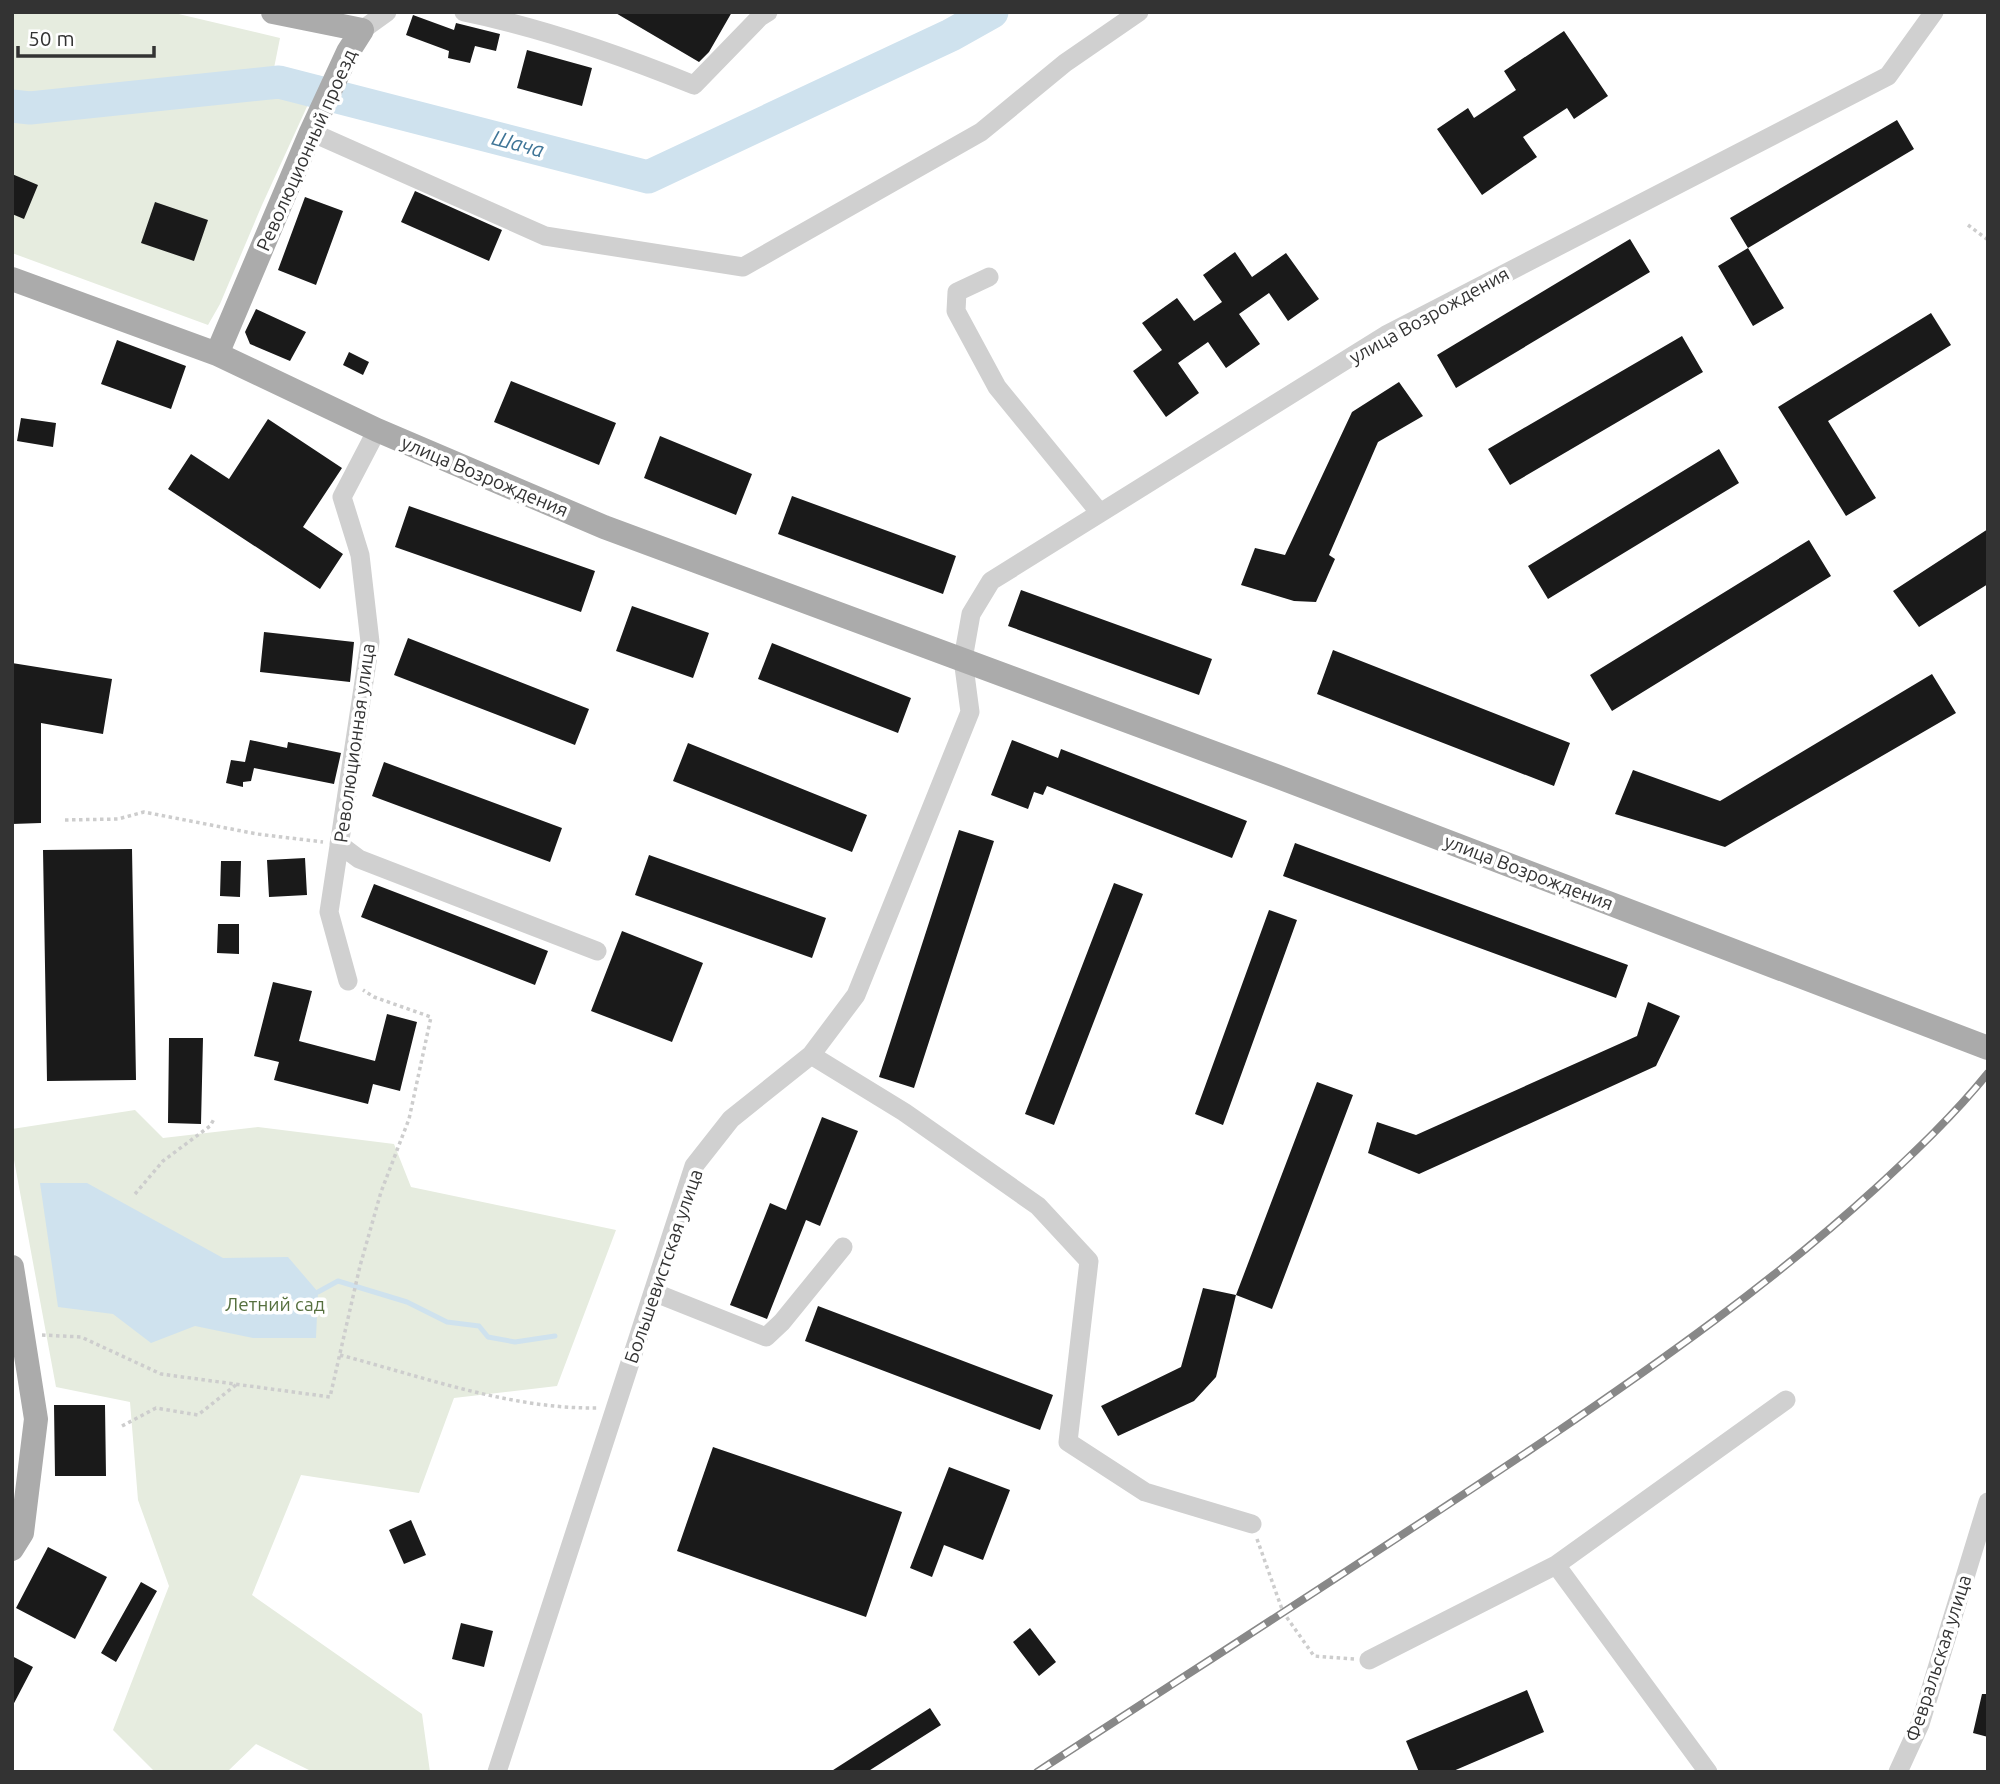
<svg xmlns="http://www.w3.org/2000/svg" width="2000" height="1784" font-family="Ubuntu,sans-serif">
  <rect width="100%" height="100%" fill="#fff"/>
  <path fill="#e6ecdf" d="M12,12H170L280,38L274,68L321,76L262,205L220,304L208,325L12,253Z
    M135,1110L163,1138L258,1127L394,1144L411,1187L616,1230L557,1386L454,1398L419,1493L301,1475L252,1595L422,1714L430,1772H313L256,1744L227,1772H155L113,1730L169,1586L138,1500L130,1402L56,1387L12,1149V1129Z"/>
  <path fill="#cfe2ee" d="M40,1183H87L223,1258L288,1257L318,1292L316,1338H253L195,1326L151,1343L113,1314L58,1307Z"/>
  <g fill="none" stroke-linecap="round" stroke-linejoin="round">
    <path stroke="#cfe2ee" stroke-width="5" d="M318,1292L338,1281L407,1302L447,1322L479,1326L488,1337L515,1342L555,1336"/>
    <path stroke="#cfe2ee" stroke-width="33" d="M12,106L30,108L279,82L648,177L951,35L992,12"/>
  </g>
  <path fill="#1a1a1a" d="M614,12H732L709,52L699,62Z
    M413,15L454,30L456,23L500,34L496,51L475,46L470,63L448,58L449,51L406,35Z
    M1564,31L1608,96L1574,119L1567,108L1523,137L1537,157L1482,195L1437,129L1468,108L1474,118L1516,90L1504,71Z
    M527,50L592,68L582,106L517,88Z
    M1897,120L1914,149L1748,248L1730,218Z
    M12,174L38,185L24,219L12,214Z
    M415,191L502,230L489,261L401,222Z
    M305,197L343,211L316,285L278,270Z
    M155,202L208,220L194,261L141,243Z
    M1630,239L1650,272L1456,388L1437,355Z
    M1748,248L1784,308L1753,326L1718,266Z
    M1235,252L1252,277L1286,253L1319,299L1288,321L1269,293L1239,314L1260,344L1226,368L1208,342L1178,363L1199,393L1166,417L1133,371L1162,350L1142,323L1177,298L1194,321L1222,302L1203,275Z
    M256,309L306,332L290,361L250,344L245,332Z
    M1931,313L1951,345L1828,421L1876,498L1846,516L1778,407Z
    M1682,336L1703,372L1510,485L1488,449Z
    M117,340L186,366L171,409L101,384Z
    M349,352L369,362L363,375L343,365Z
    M511,381L616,423L599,465L494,422Z
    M1399,382L1423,416L1378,442L1329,555L1335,559L1316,602L1294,601L1241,585L1255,548L1285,555L1352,412Z
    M21,418L56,423L53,447L17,441Z
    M268,419L342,468L303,527L343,554L320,589L168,489L191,454L229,479Z
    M660,436L752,474L736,515L644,478Z
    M1719,449L1739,483L1548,599L1528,566Z
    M792,496L956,556L943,594L778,534Z
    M409,506L595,571L581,612L395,547Z
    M1988,529V584L1919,627L1893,591Z
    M1809,540L1831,576L1612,711L1590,675Z
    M1021,590L1212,659L1199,695L1008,626Z
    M632,606L709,633L693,678L616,651Z
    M264,632L354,642L350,682L260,672Z
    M408,638L589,709L575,745L394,675Z
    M772,643L911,698L898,733L758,679Z
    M1333,650L1570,743L1554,786L1317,694Z
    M12,663L112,679L103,734L41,723V823L12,824Z
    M1932,674L1956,713L1725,847L1615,814L1633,770L1720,801Z
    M250,740L287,748L288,742L341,753L334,784L254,768L251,781L243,782V787L226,783L231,760L245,762Z
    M1012,740L1058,758L1061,749L1247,821L1232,858L1047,786L1043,795L1034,792L1028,809L991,795Z
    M688,743L867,815L852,852L673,781Z
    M384,762L562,828L550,862L372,796Z
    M959,830L994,841L914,1088L879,1077Z
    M1295,843L1628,965L1616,998L1283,876Z
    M132,849L136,1080L47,1081L43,850Z
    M649,855L826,918L812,958L635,895Z
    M305,858L307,895L269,897L267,860Z
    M221,861H241L240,897L220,896Z
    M1114,883L1143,894L1054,1125L1025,1114Z
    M374,884L548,951L535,985L361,917Z
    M1269,910L1297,920L1223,1125L1195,1114Z
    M218,924H239V954L217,953Z
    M622,931L703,963L672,1042L591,1011Z
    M273,982L312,991L299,1041L375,1061L387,1014L417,1022L400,1091L373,1084L368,1104L274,1080L279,1062L254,1056Z
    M1648,1002L1680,1016L1656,1066L1419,1174L1368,1153L1377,1122L1416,1135L1637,1036Z
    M169,1038H203L201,1124L168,1123Z
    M1317,1082L1353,1095L1272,1309L1236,1295Z
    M822,1117L858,1131L820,1226L806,1220L767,1319L730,1305L770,1203L786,1210Z
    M1203,1288L1236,1295L1216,1377L1194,1401L1118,1436L1101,1406L1181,1367Z
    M818,1306L1053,1395L1040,1430L805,1341Z
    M54,1405H105L106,1476H55Z
    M713,1447L902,1512L866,1617L677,1551Z
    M949,1467L1010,1490L983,1560L944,1545L932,1577L910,1568Z
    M411,1520L426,1555L404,1564L389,1530Z
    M48,1547L107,1577L75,1639L16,1608Z
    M141,1582L157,1591L116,1662L101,1653Z
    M461,1623L493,1631L484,1667L452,1659Z
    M1030,1628L1056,1662L1039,1676L1013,1642Z
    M12,1656L33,1667L12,1707Z
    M1527,1690L1544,1732L1451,1772H1419L1406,1741Z
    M1982,1694H1988V1737L1973,1733Z
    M930,1708L941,1725L867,1772H830Z"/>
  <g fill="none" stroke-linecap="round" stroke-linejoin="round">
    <path stroke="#cdcdcd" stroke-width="3.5" stroke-dasharray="3.5 3.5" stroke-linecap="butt" d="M1968,225L1988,240
      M65,820L118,819L144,812L257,834L323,842
      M135,1194L163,1161L210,1126L214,1119
      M42,1335L81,1337L161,1374L330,1397L360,1266L381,1192L409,1119L431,1017L374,997L363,990
      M340,1355C424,1377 510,1409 597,1408
      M122,1426L156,1408L198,1415L237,1384
      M1257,1539L1283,1612L1314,1656L1354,1659"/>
    <path stroke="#d0d0d0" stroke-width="19" d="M464,12C543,28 620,55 694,85L760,17L768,12
      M362,30L387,12
      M311,132L545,236L743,267L981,132L1065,63L1139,12
      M989,277L957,292L956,311L997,387L1100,513
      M339,844L359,859L597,951
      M348,981L329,912L370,642L360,555L342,497L377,430
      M811,1055L904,1112L1038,1206L1089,1261L1068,1442L1145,1492L1252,1524
      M653,1292L766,1337L782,1322L843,1247
      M1556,1565L1786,1400
      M1369,1660L1556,1565L1708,1772
      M497,1772L694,1166L731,1119L811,1055L856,995L970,712L963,659L971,614L991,581L1386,335L1888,76L1934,12
      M1898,1772L1920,1724L1988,1502"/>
    <path stroke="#ababab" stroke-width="24" d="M12,279L217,354L377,430L604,527L1276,776L1988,1048
      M217,354L311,132L348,52L362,30L273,12
      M12,1267L36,1419L22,1533L12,1549"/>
    <g stroke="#888" stroke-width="8">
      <path id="rail" d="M1037,1772C1206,1662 1377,1553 1545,1440C1660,1362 1773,1282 1876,1188C1915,1152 1954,1115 1988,1073"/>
    </g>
    <use href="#rail" stroke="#fff" stroke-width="5" stroke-dasharray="16" stroke-linecap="butt"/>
  </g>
  <g text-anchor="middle" stroke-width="7" stroke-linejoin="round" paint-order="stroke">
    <g font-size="19" fill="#333" stroke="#fff">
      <text transform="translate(306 150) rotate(-66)" y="7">Революционный проезд</text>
      <text transform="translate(1429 315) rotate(-29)" y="7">улица Возрождения</text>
      <text transform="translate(485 476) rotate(23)" y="7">улица Возрождения</text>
      <text transform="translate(354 743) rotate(-82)" y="7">Революционная улица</text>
      <text transform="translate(1529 872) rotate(21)" y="7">улица Возрождения</text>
      <text transform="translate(663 1266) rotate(-71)" y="7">Большевистская улица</text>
      <text transform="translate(1938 1658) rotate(-72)" y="7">Февральская улица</text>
    </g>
    <g font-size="19" fill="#56703f" stroke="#fff">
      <text x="275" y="1311">Летний сад</text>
    </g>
    <g font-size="21" font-style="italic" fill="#3f7597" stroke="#fff">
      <text transform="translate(518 144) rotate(15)" y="7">Шача</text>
    </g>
  </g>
  <rect width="2000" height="1784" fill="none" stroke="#333333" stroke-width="28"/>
  <path d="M18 46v10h136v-10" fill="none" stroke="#333333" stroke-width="3.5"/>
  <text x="28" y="46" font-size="21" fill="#333333" stroke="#ffffff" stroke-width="5" paint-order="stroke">50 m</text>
</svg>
